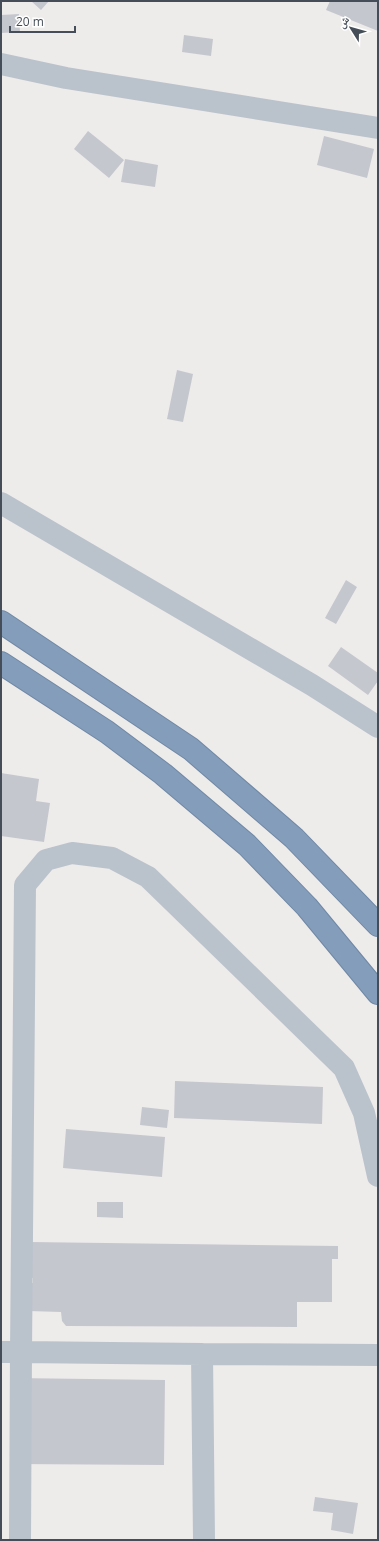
<svg xmlns="http://www.w3.org/2000/svg" width="379" height="1541" font-family="'Open Sans','Noto Naskh Arabic',sans-serif">
  <rect width="100%" height="100%" fill="#eeebeb"/>
  <path fill="#c5c7ce" d="M31,1H49L41,10Z
    M330,1H378V31L326,10Z
    M19,14L20,32L1,33V15Z
    M184,35L213,39L211,56L182,52Z
    M88,131L124,160L109,178L74,149Z
    M324,136L374,149L367,178L317,165Z
    M125,159L158,165L155,187L121,182Z
    M177,370L193,374L183,422L167,419Z
    M346,580L357,587L336,624L325,618Z
    M341,647L378,673V681L368,695L328,666Z
    M1,773L39,779L36,801L50,803L44,842L1,836Z
    M175,1081L323,1087L322,1124L174,1118Z
    M142,1107L169,1110L167,1128L140,1125Z
    M66,1129L165,1137L162,1177L63,1168Z
    M97,1202H123V1218L97,1217Z
    M30,1242L338,1246V1259H332V1302H297V1327L66,1326L62,1321L61,1312L28,1311V1283H33V1278H28Z
    M14,1378L165,1380L164,1465L13,1464Z
    M315,1497L358,1503L353,1534L331,1530L333,1513L313,1511Z"/>
  <g fill="none" stroke-linecap="round" stroke-linejoin="round">
    <g stroke="#6f88a5" stroke-width="24">
      <path id="highway" d="M1,622L191,749L294,838L378,925
        M1,663L107,732L163,774L247,845L307,907L378,993"/>
    </g>
    <path stroke="#bac3cb" stroke-width="22" d="M1,64L66,78L378,128
      M1,503L312,685L378,727
      M1,1352H21L25,885L46,860L72,853L112,858L148,877L344,1068L364,1113L378,1176
      M202,1354L378,1355
      M20,1540L21,1352L202,1354L204,1540"/>
    <use href="#highway" stroke="#849dba" stroke-width="22"/>
  </g>
  <rect width="379" height="1541" fill="none" stroke="#454e58" stroke-width="4"/>
  <g transform="translate(351 28) rotate(307)" stroke="#ffffff" stroke-width="3" paint-order="stroke">
  <path d="M0-3L7 15L0 10L-7 15Z" fill="#454e58"/>
  <text y="-6" font-size="11" font-weight="bold" text-anchor="middle" fill="#454e58">ش</text>
  </g>
  <path d="M10 26v6h65v-6" fill="none" stroke="#454e58" stroke-width="2"/>
  <text x="16" y="26" font-size="12" fill="#454e58" stroke="#ffffff" stroke-width="3" paint-order="stroke">20 m</text>
</svg>
